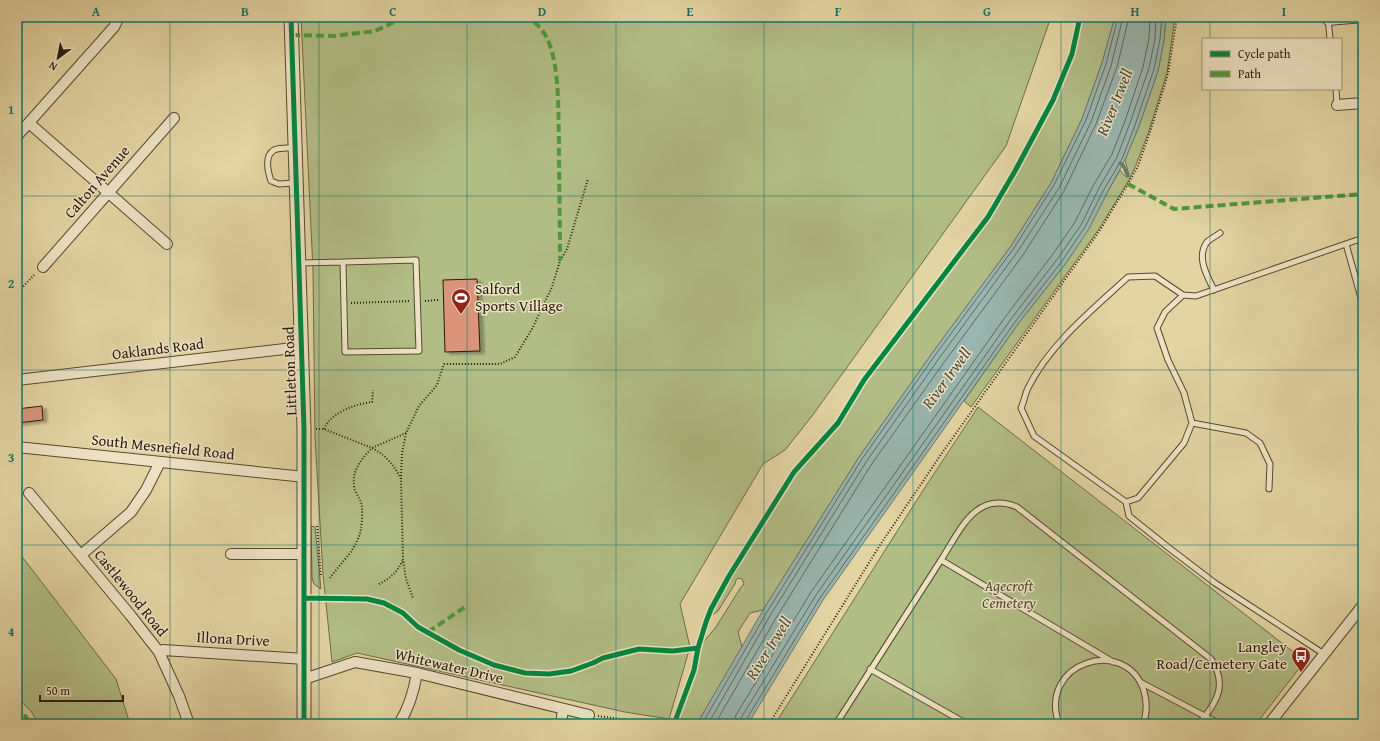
<svg xmlns="http://www.w3.org/2000/svg" width="1380" height="741" font-family="'Gentium Book Plus',serif">
  <defs>
    <filter id="shadow"><feDropShadow dx="4.5" dy="2.5" stdDeviation="1" flood-color="#0004"/></filter>
  </defs>
  <rect width="100%" height="100%" fill="#e3d4a3"/>
  <filter id="stains"><feTurbulence type="fractalNoise" baseFrequency=".005" numOctaves="4"/><feColorMatrix values="0 0 0 0 .2 0 0 0 0 .09 0 0 0 0 .02 0 0 0 .5 -.17"/></filter>
  <radialGradient id="worn" r=".72"><stop offset=".6" stop-color="#630" stop-opacity="0"/><stop offset="1" stop-color="#630" stop-opacity=".3"/></radialGradient>
  <path fill="#b2bd86" stroke="#6c6c48" d="M301,17H1051L1006,146L812,416L785,450L763,464L680,604L690,647L669,719L625,712L357,653L332,662L323,574L315,437L313,270Z
    M1082,17H1115L1102,63L1082,119L1051,183L1011,246L933,352L859,457L763,610L750,613L738,632L742,647L697,724H676L695,670L701,645L716,627L741,587L744,584L742,579L738,578L736,580L735,584L718,611L711,616L714,608L796,472L840,425L866,381L989,218L1016,172L1055,101L1073,54Z
    M1166,17H1175L1167,73L1149,131L1136,165L1129,180L1099,229L971,407L964,401L1018,324L1066,263L1088,229L1107,193L1120,170L1126,177L1129,175L1125,160L1139,126L1158,71L1164,40Z
    M978,407L1305,661L1256,724H775L922,492Z
    M311,526L315,527L321,589L314,584L312,578Z
    M17,550L116,679L130,724H37C35,713 25,705 17,698Z"/>
  <path fill="#99b6b0" stroke="#6b786e" d="M1115,17H1166L1164,40L1158,71L1139,126L1125,160L1107,193L1089,229L1066,263L1018,324L823,600L748,724H697L763,610L859,457L933,352L1011,246L1051,183L1082,119L1102,63Z"/>
  <g fill="none" stroke-linecap="round" stroke-linejoin="round">
    <path stroke="#60685e" stroke-width="1" d="M702,724L767,612L862,459L936,354L1014,248L1054,185L1086,120L1106,64L1118,17
      M708,724L771,614L866,462L940,357L1018,251L1059,188L1091,122L1111,66L1123,17
      M715,724L776,618L871,465L945,361L1023,255L1064,191L1096,124L1117,67L1129,17
      M734,724L736,715L811,592L1006,316L1053,254L1075,222L1093,186L1112,154L1125,121L1143,67L1149,38L1150,17
      M740,724L741,718L816,595L1011,319L1058,258L1081,225L1099,188L1117,157L1130,123L1149,68L1155,39L1156,17
      M745,724L746,720L820,598L1015,322L1062,261L1085,227L1103,191L1122,159L1135,125L1154,69L1160,39L1162,17"/>
    <path stroke="#6b786e" stroke-width="3.5" d="M1120,163L1123,165L1128,176"/>
  </g>
  <path fill="#d9947a" stroke="#271b0b" filter="url(#shadow)" d="M477,279L480,351L445,352L443,280Z
    M42,406L43,420L17,423V409Z"/>
  <g fill="none" stroke-linecap="round" stroke-linejoin="round">
    <g stroke="#564931" stroke-width="7">
      <path id="service" d="M1328,18L1330,39
        M1336,89L1337,105
        M294,148C288,148 280,147 274,150C264,156 268,172 271,181L279,184L295,183
        M1346,244L1363,305
        M416,260L419,351L345,352L343,262Z
        M299,263L343,262
        M1214,290C1207,276 1196,257 1207,242C1210,239 1216,236 1220,233
        M1183,295L1165,312L1157,328L1168,360L1184,393L1192,423L1184,443L1138,498L1126,502L1034,436L1021,408C1024,402 1025,394 1028,388C1049,345 1093,309 1128,277L1155,276L1183,295L1196,296L1363,238
        M1192,423L1246,433L1260,443L1270,464L1269,489
        M1126,502L1129,516L1169,548L1215,583L1324,654
        M941,560C960,531 975,490 1017,507L1211,659C1228,685 1217,702 1199,724
        M870,669L967,724
        M1140,682L1220,724
        M836,724L941,560L1113,662
        M1059,724C1037,662 1126,635 1144,691C1147,702 1147,714 1143,724"/>
    </g>
    <g stroke="#564931" stroke-width="12">
      <path id="minor" d="M1328,20L1363,17
        M1337,105L1363,103
        M29,123L167,244
        M17,136L114,27L119,17
        M43,267L174,118
        M17,380L302,347
        M17,447L305,477
        M29,493L131,616L159,652L179,696L189,724
        M231,554H304
        M81,555L131,512L146,490L160,462
        M159,652L163,650L305,659
        M304,679L355,662L417,673L589,715
        M399,724C409,708 414,691 417,673
        M561,724L563,709
        M1269,724L1363,605"/>
    </g>
    <g stroke="#564931" stroke-width="15">
      <path id="tertiary" d="M291,17L304,429V724"/>
    </g>
    <path stroke="#271b0b" stroke-width="2" stroke-dasharray="1 2" stroke-linecap="butt" d="M17,293L35,274
      M425,301L438,300
      M351,303L411,301
      M316,429H324L372,448L406,433
      M324,429C331,412 356,404 372,402L373,390
      M401,479L402,453L406,433L419,406L437,385L444,364H500L515,357L532,329L552,287L560,261L567,249L588,179
      M317,526L321,577
      M330,578C341,562 357,550 361,529C362,521 363,510 361,502C359,497 354,491 354,485C352,470 362,458 372,448C386,455 394,465 401,479L403,560L406,579L413,598
      M379,584C390,579 397,572 403,560
      M316,598L367,599L384,603L403,613L418,627L459,650L494,665L525,673L549,674L571,671L593,663L603,658L639,649L673,651L698,648
      M598,716L659,724
      M672,724L675,722
      M769,724L880,545L942,453L1100,230L1128,184L1138,166L1150,132L1168,74L1177,17"/>
    <use href="#service" stroke="#ede3c3" stroke-width="5"/>
    <use href="#minor" stroke="#ede3c3" stroke-width="10"/>
    <use href="#tertiary" stroke="#ede3c3" stroke-width="13"/>
    <path stroke="#4e993b" stroke-width="4" stroke-dasharray="8 4" stroke-linecap="butt" d="M393,17H434
      M523,17C533,19 542,28 547,38C560,66 558,111 559,141C559,181 560,221 560,261
      M292,35L334,36L375,31L405,17
      M1128,184L1174,209L1363,194
      M428,632L465,607
      M17,705L31,724"/>
    <g stroke="#ede3c3" stroke-width="8">
      <path id="cycleway" d="M291,17L304,429V724
        M305,598L367,599L384,603L403,613L418,627L459,650L494,665L525,673L549,674L571,671L593,663L603,658L639,649L673,651L698,648
        M674,724L694,670L698,648L706,622L711,609L729,576L794,472L838,423L864,380L988,217L1015,171L1053,100L1072,54L1080,17"/>
    </g>
    <use href="#cycleway" stroke="#00873e" stroke-width="5"/>
  </g>
  <path fill="none" stroke="#0f766e" stroke-width="1" stroke-opacity="0.55" d="M170,17V724M319,17V724M467,17V724M616,17V724M764,17V724M913,17V724M1061,17V724M1210,17V39M1210,89V724M17,196H1363M17,370H1363M17,545H1363"/>
  <defs>
    <g id="stadium-pin" transform="scale(1)"><path d="M0 17L-7.5 6A9.5 9.5 0 1 1 7.5 6Z" fill="#8f2418" stroke="#ede3c3"/><path d="M0-5a6.5 5 0 1 0 0 10a6.5 5 0 1 0 0-10ZM-3.5-1.8h7v3.6h-7Z" fill="#fff"/></g>
    <g id="bus-pin" transform="scale(1)"><path d="M0 17L-7.5 6A9.5 9.5 0 1 1 7.5 6Z" fill="#8f2418" stroke="#ede3c3"/><path d="M-5-6H5V4H4V6H2V4H-2V6H-4V4H-5ZM-3.5-4V0h7V-4ZM-3.5 1.2v1.5H-2V1.2ZM2 1.2v1.5H3.5V1.2Z" fill="#fff"/></g>
  </defs>
  <g fill-rule="evenodd">
    <use href="#stadium-pin" x="461" y="298"/>
    <use href="#bus-pin" x="1301" y="656"/>
  </g>
  <g text-anchor="middle" stroke-width="3" stroke-linejoin="round" paint-order="stroke">
    <g font-size="15" fill="#271b0b" stroke="#ede3c3">
      <text transform="translate(97 182) rotate(-49)" y="5">Calton Avenue</text>
      <text transform="translate(158 349) rotate(-7)" y="5">Oaklands Road</text>
      <text transform="translate(290 371) rotate(-92)" y="5">Littleton Road</text>
      <text transform="translate(163 447) rotate(6)" y="5">South Mesnefield Road</text>
      <text transform="translate(131 593) rotate(51)" y="5">Castlewood Road</text>
      <text transform="translate(233 639) rotate(3)" y="5">Illona Drive</text>
      <text transform="translate(449 666) rotate(13)" y="5">Whitewater Drive</text>
    </g>
    <g font-size="15" fill="#271b0b" stroke="#ede3c3" text-anchor="start">
      <text x="475" y="294">Salford<tspan x="475" dy="17">Sports Village</tspan></text>
      <text x="1287" y="652" text-anchor="end">Langley<tspan x="1287" dy="17">Road/Cemetery Gate</tspan></text>
    </g>
    <g font-size="15" font-style="italic" fill="#514c30" stroke="#ede3c3">
      <text x="1009" y="591">Agecroft<tspan x="1009" dy="17">Cemetery</tspan></text>
    </g>
    <g font-size="16" font-style="italic" fill="#494a3d" stroke="#ede3c3">
      <text transform="translate(1114 102) rotate(-68)" y="6">River Irwell</text>
      <text transform="translate(946 378) rotate(-54)" y="6">River Irwell</text>
      <text transform="translate(768 648) rotate(-58)" y="6">River Irwell</text>
    </g>
  </g>
  <rect width="1380" height="741" fill="none" stroke="#e3d4a3" stroke-width="44"/>
  <rect x="1202" y="38" width="140" height="52" fill="#ede3c3" stroke="#9e9379"/>
  <rect x="1210" y="51" width="20" height="6" fill="#00873e" stroke="#9e9379"/>
  <text x="1238" y="58" font-size="12" fill="#271b0b">Cycle path</text>
  <rect x="1210" y="71" width="20" height="6" fill="#4e993b" stroke="#9e9379"/>
  <text x="1238" y="78" font-size="12" fill="#271b0b">Path</text>
  <g transform="translate(58 58) rotate(212)" stroke="#ede3c3" stroke-width="3" paint-order="stroke">
  <path d="M0-3L7 15L0 10L-7 15Z" fill="#271b0b"/>
  <text y="-6" font-size="11" font-weight="bold" text-anchor="middle" fill="#271b0b">N</text>
  </g>
  <path d="M40 695v6h83v-6" fill="none" stroke="#271b0b" stroke-width="2"/>
  <text x="46" y="695" font-size="12" fill="#271b0b" stroke="#ede3c3" stroke-width="3" paint-order="stroke">50 m</text>
  <rect x="22" y="22" width="1336" height="697" fill="none" stroke="#0f766e" stroke-width="1.5"/>
  <g font-size="13" text-anchor="middle" font-weight="bold" fill="#0f766e">
    <text x="96" y="16">A</text>
    <text x="245" y="16">B</text>
    <text x="393" y="16">C</text>
    <text x="542" y="16">D</text>
    <text x="690" y="16">E</text>
    <text x="838" y="16">F</text>
    <text x="987" y="16">G</text>
    <text x="1135" y="16">H</text>
    <text x="1284" y="16">I</text>
    <text x="11" y="114">1</text>
    <text x="11" y="288">2</text>
    <text x="11" y="462">3</text>
    <text x="11" y="636">4</text>
  </g>
  <rect width="100%" height="100%" filter="url(#stains)"/>
  <rect width="100%" height="100%" fill="url(#worn)"/>
</svg>
